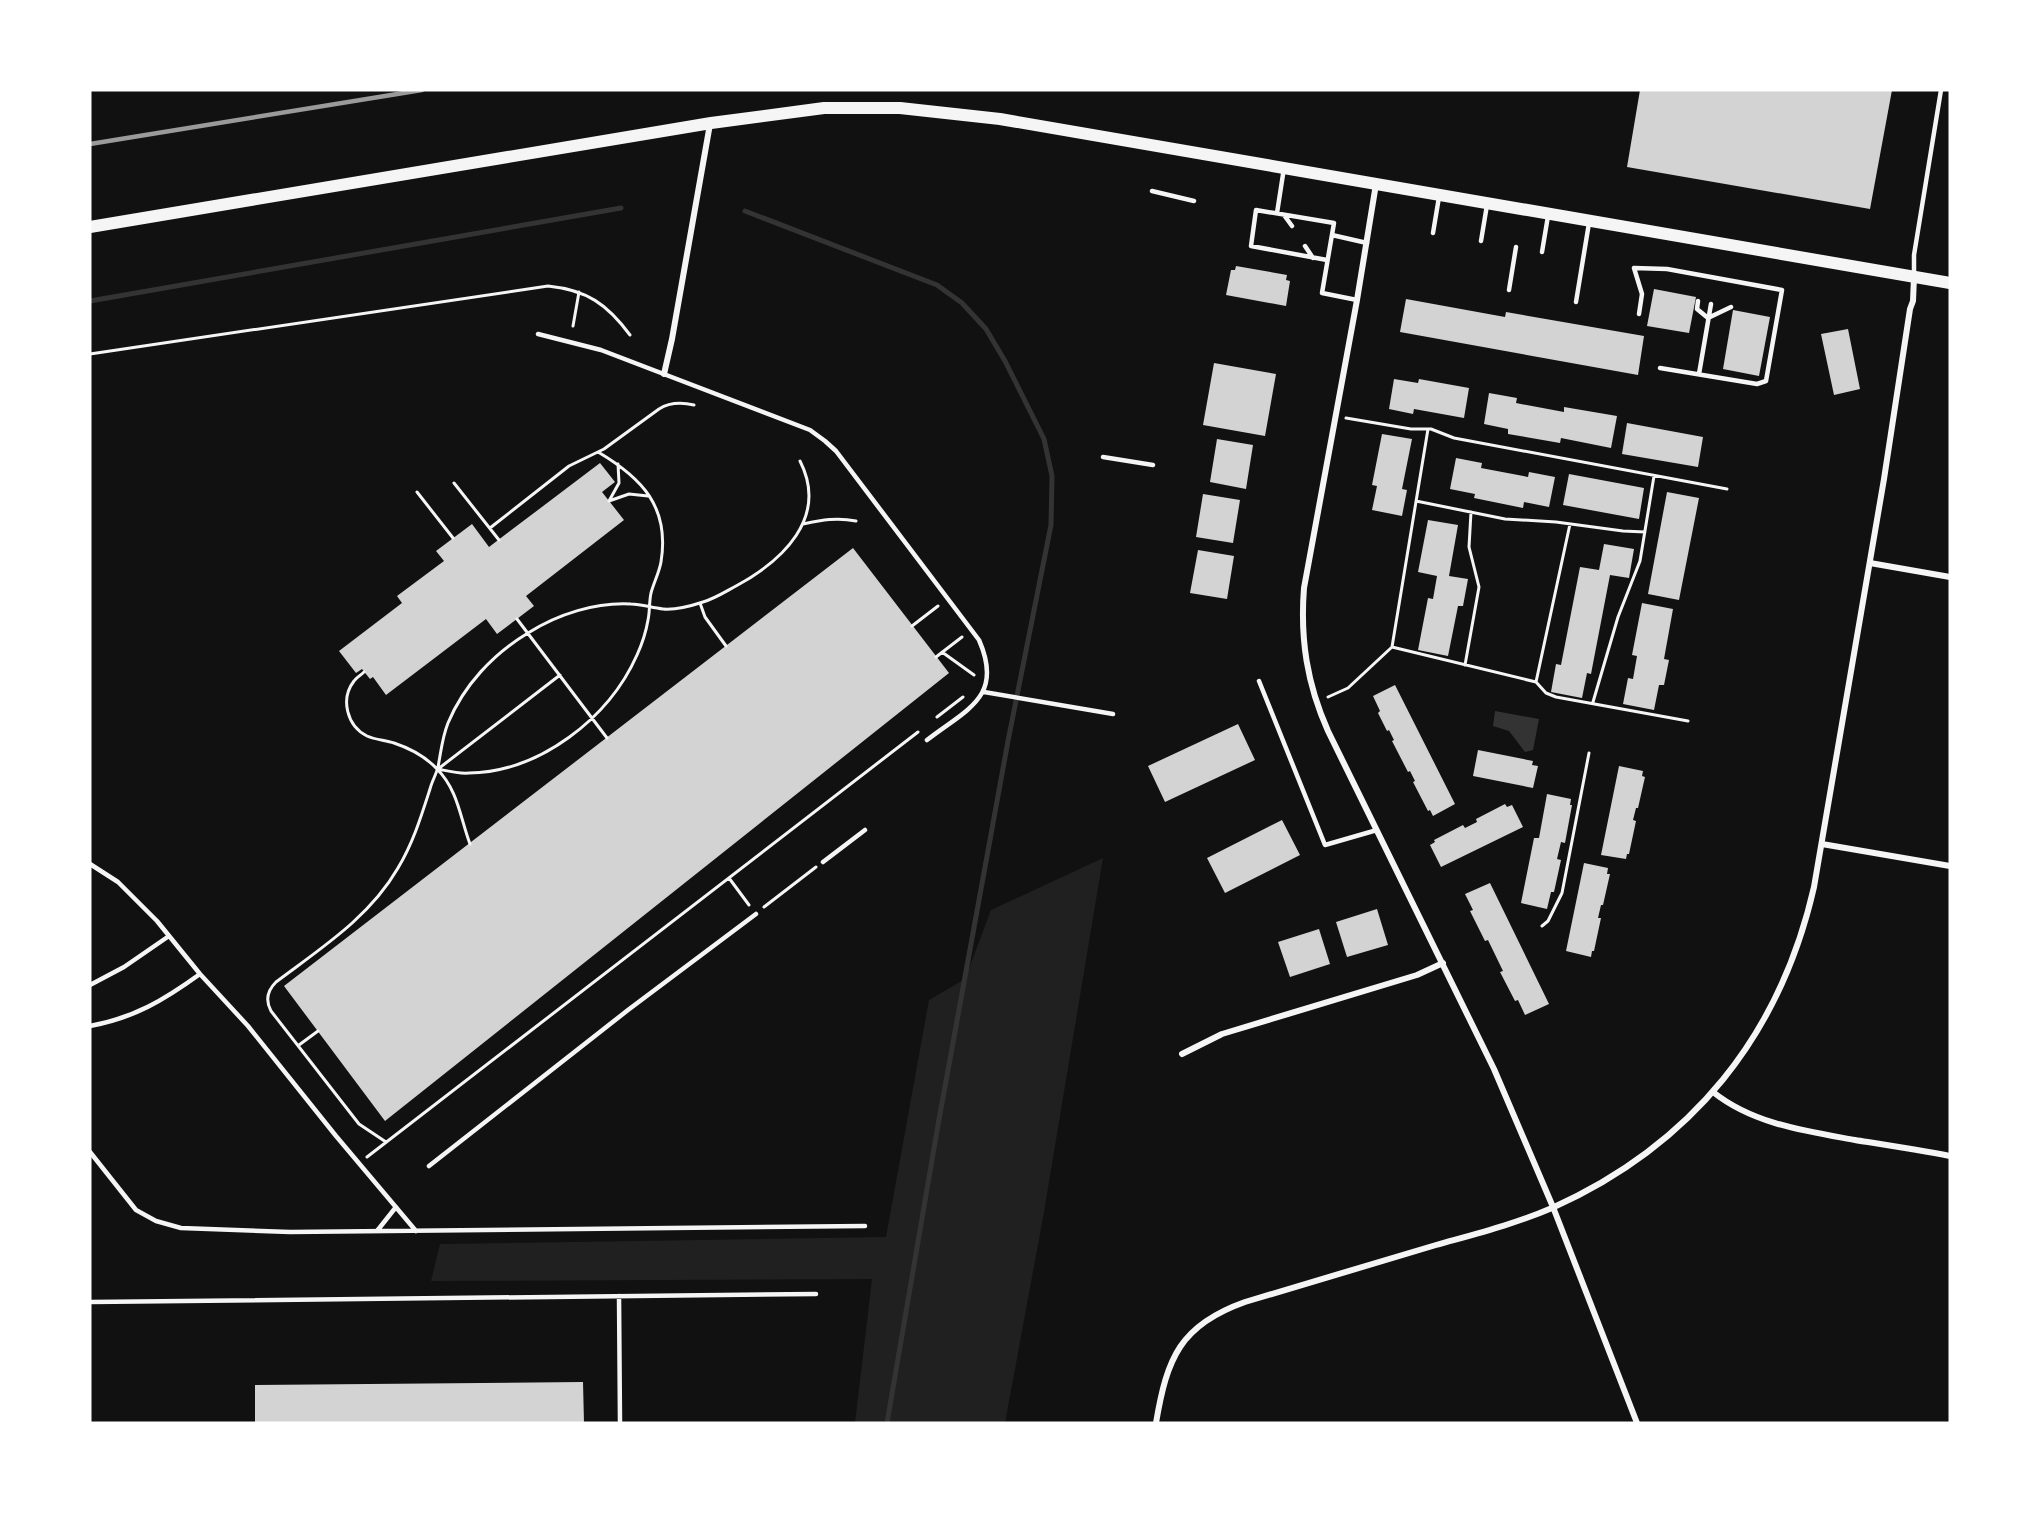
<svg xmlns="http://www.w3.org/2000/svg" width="2040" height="1513" font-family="'IBM Plex Sans',sans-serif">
  <rect width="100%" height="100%" fill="#111"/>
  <path fill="#202020" d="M1103,858L1044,1212L1005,1423H855L872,1279L431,1281L440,1244L886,1237L929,1000L965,979L991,910Z"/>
  <path fill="#333" d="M1495,711L1539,719L1533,750L1525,752L1509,731L1493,726Z"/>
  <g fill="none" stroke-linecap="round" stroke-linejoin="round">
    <path stroke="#333" stroke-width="5" d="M745,211L937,285L962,303L986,329L1005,361L1044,439L1052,476L1051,525L1008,741L938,1125L887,1423
      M90,301L621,208"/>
  </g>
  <path fill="#d3d3d3" d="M1640,90H1892L1870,209L1627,167Z
    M1236,266L1287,275L1286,280L1290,281L1286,306L1226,295L1231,270H1235Z
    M1654,289L1696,297L1689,333L1647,326Z
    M1406,299L1505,317L1506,312L1644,336L1638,375L1400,332Z
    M1733,310L1770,317L1759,376L1723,369Z
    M1848,329L1860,389L1834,395L1821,334Z
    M1214,363L1276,374L1265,436L1203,425Z
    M1394,379L1418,383L1419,379L1469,388L1464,418L1414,409L1413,414L1389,409Z
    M1489,393L1517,398L1516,403L1564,412V407L1617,416L1611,448L1561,438L1560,443L1508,434V429L1484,424Z
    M1627,423L1703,437L1698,467L1622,454Z
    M1382,434L1412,439L1402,489L1407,490L1402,516L1372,510L1377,486L1372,485Z
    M1217,439L1253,445L1246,489L1210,482Z
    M1456,458L1482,463L1481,468L1528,477L1529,472L1555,477L1549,507L1524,502L1523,508L1474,498L1475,494L1450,489Z
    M600,463L615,482L602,492L624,520L526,596L534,606L497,634L486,619L386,695L373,677L370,679L362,669L356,673L339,651L402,603L397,596L444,561L436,551L472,524L489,547Z
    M1569,474L1644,488L1639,519L1563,505Z
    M1667,492L1699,498L1679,600L1648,594Z
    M1203,494L1240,500L1233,543L1196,537Z
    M1428,520L1458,525L1449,576L1468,579L1463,606H1458L1448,656L1418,650L1428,598L1433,599L1437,576L1418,572Z
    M1604,544L1634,549L1629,578L1610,575L1591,674L1587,673L1582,698L1551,692L1556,664L1561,665L1580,567L1599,570Z
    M853,548L949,673L385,1121L284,986Z
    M1198,550L1234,556L1227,599L1190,593Z
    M1642,603L1673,609L1664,659L1669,660L1664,685H1659L1654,710L1623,704L1628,678L1633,679L1637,656L1632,655Z
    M1395,685L1455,804L1433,816L1430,810L1428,811L1413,782L1415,781L1410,771L1408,772L1392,741L1394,740L1389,730L1387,731L1378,713L1380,711L1373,696Z
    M1238,724L1255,760L1165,802L1148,766Z
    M1478,750L1533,761L1532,765L1538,766L1533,788L1473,776Z
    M1619,766L1643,771L1642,776L1645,777L1638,808H1636L1633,820L1636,821L1629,854H1627L1626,859L1601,855Z
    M1547,794L1571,799L1570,805H1572L1565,843L1561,842L1557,859L1561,860L1554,892H1551L1547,909L1521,903L1534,838H1539Z
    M1505,804L1507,807L1512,805L1523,827L1441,867L1430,845L1435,842L1434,840L1463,825L1465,828L1477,822L1476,819Z
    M1282,820L1300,855L1225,893L1207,858Z
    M1584,863L1608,868L1607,874H1610L1603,905H1601L1598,918H1601L1594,951H1592L1591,957L1566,951Z
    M1490,883L1549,1004L1525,1015L1518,1000L1515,1001L1500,972L1503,971L1488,940L1485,941L1470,911L1473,910L1465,894Z
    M1377,909L1388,945L1347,957L1336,922Z
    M1319,929L1330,964L1290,977L1278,942Z
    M583,1382L584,1423H255V1385Z"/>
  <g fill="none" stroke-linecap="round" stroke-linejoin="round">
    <path stroke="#f5f5f5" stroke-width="3" d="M573,326L579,292
      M90,354L548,286C587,290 607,304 630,335
      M1346,418L1411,429H1431L1454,438L1727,489
      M618,464L619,483L609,501L629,494L648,496
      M454,483L499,540
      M417,492L453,538
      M1416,501L1505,519L1556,522L1623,531L1645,532
      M803,524C822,520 837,517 856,521
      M490,528L569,466L604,449L659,409C670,402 681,402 694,405
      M700,603L705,617L726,646
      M517,619L607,738
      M912,626L938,606
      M1392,647L1536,682L1546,693L1556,697L1688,721
      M942,652L974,675
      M936,657L962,637
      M1465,665L1479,587L1469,547L1471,512
      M364,672C361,675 356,678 354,681C340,699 347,726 367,736C376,740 385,740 394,743C409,748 426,757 437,769C458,790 460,817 470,844
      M1536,682L1570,524
      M1328,697L1348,688L1392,647L1428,429
      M1593,702L1618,617L1640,561L1654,476
      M937,717L963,697
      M438,769C448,771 459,774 469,773C540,772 609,718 637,655C642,644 646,632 648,620C650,611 649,602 651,593C654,582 659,573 661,562C670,507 642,478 598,452
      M438,769L560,675
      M729,878L749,905
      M764,907L816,867
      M1542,926L1548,921L1562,893L1589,753
      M299,1045L318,1031
      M386,1142L359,1124L271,1011C265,1000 267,991 276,982C321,948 369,918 398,868C413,843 421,817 430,789C432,781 436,775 438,767C441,752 442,738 448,723C464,685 493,654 528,633C558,614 596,602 631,604C642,604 652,608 663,609C675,610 691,606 703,602C714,599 725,592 736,586C782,561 829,518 800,461
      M367,1157L918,732"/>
    <path stroke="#f5f5f5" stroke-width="4.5" d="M1152,191L1194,201
      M1277,213L1284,168
      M1284,215L1292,226
      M1433,233L1439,197
      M1332,235L1367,243
      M1481,241L1487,205
      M1305,246L1313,258
      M1542,252L1548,216
      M1327,260L1251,246L1256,210L1334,223L1322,293L1357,300
      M1914,277V255L1941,90
      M1509,290L1516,247
      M1698,301L1697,309L1708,318L1731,307
      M1576,302L1589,223
      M1639,314L1642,294L1634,268L1667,269L1782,290L1766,381L1757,384L1660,368
      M538,334L601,350L810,430L825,441L836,451L979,640C1004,697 967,709 927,740
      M1699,374L1711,304
      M1103,457L1153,465
      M1259,681L1325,845L1377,830
      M984,692L1113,714
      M823,862L865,830
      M90,864L118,882L157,921L200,974L248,1026L336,1136L416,1231
      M90,985L124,967L169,936
      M90,1026C134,1018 164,1000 200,974
      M90,1152L136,1210L156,1221L181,1228L290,1232L865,1226
      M429,1166L628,1010L756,914
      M377,1231L396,1207
      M619,1296L620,1423
      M90,1302L816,1294"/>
    <path stroke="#f5f5f5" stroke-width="6" d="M1376,184L1357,300L1304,588C1300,639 1307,684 1328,731L1494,1069L1553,1207L1637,1423
      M664,374L672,339L710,124
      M1870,563L1950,577
      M1822,844L1950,866
      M1182,1054L1222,1034L1417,975L1443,963
      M1713,1092C1753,1124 1805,1131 1855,1140C1886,1145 1918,1150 1950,1156
      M1156,1423C1167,1358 1180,1325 1245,1302C1309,1283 1373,1264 1436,1245C1475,1234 1515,1224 1552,1208C1692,1145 1780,1036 1814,887L1884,479L1910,309L1913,301L1914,277"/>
    <path stroke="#f5f5f5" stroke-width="12" d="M90,227L711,123L824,108H900L1000,119L1950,283"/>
    <path stroke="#9a9a9a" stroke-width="4.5" d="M90,144L422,90"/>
  </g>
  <rect width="2040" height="1513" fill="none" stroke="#ffffff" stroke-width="183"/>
</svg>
